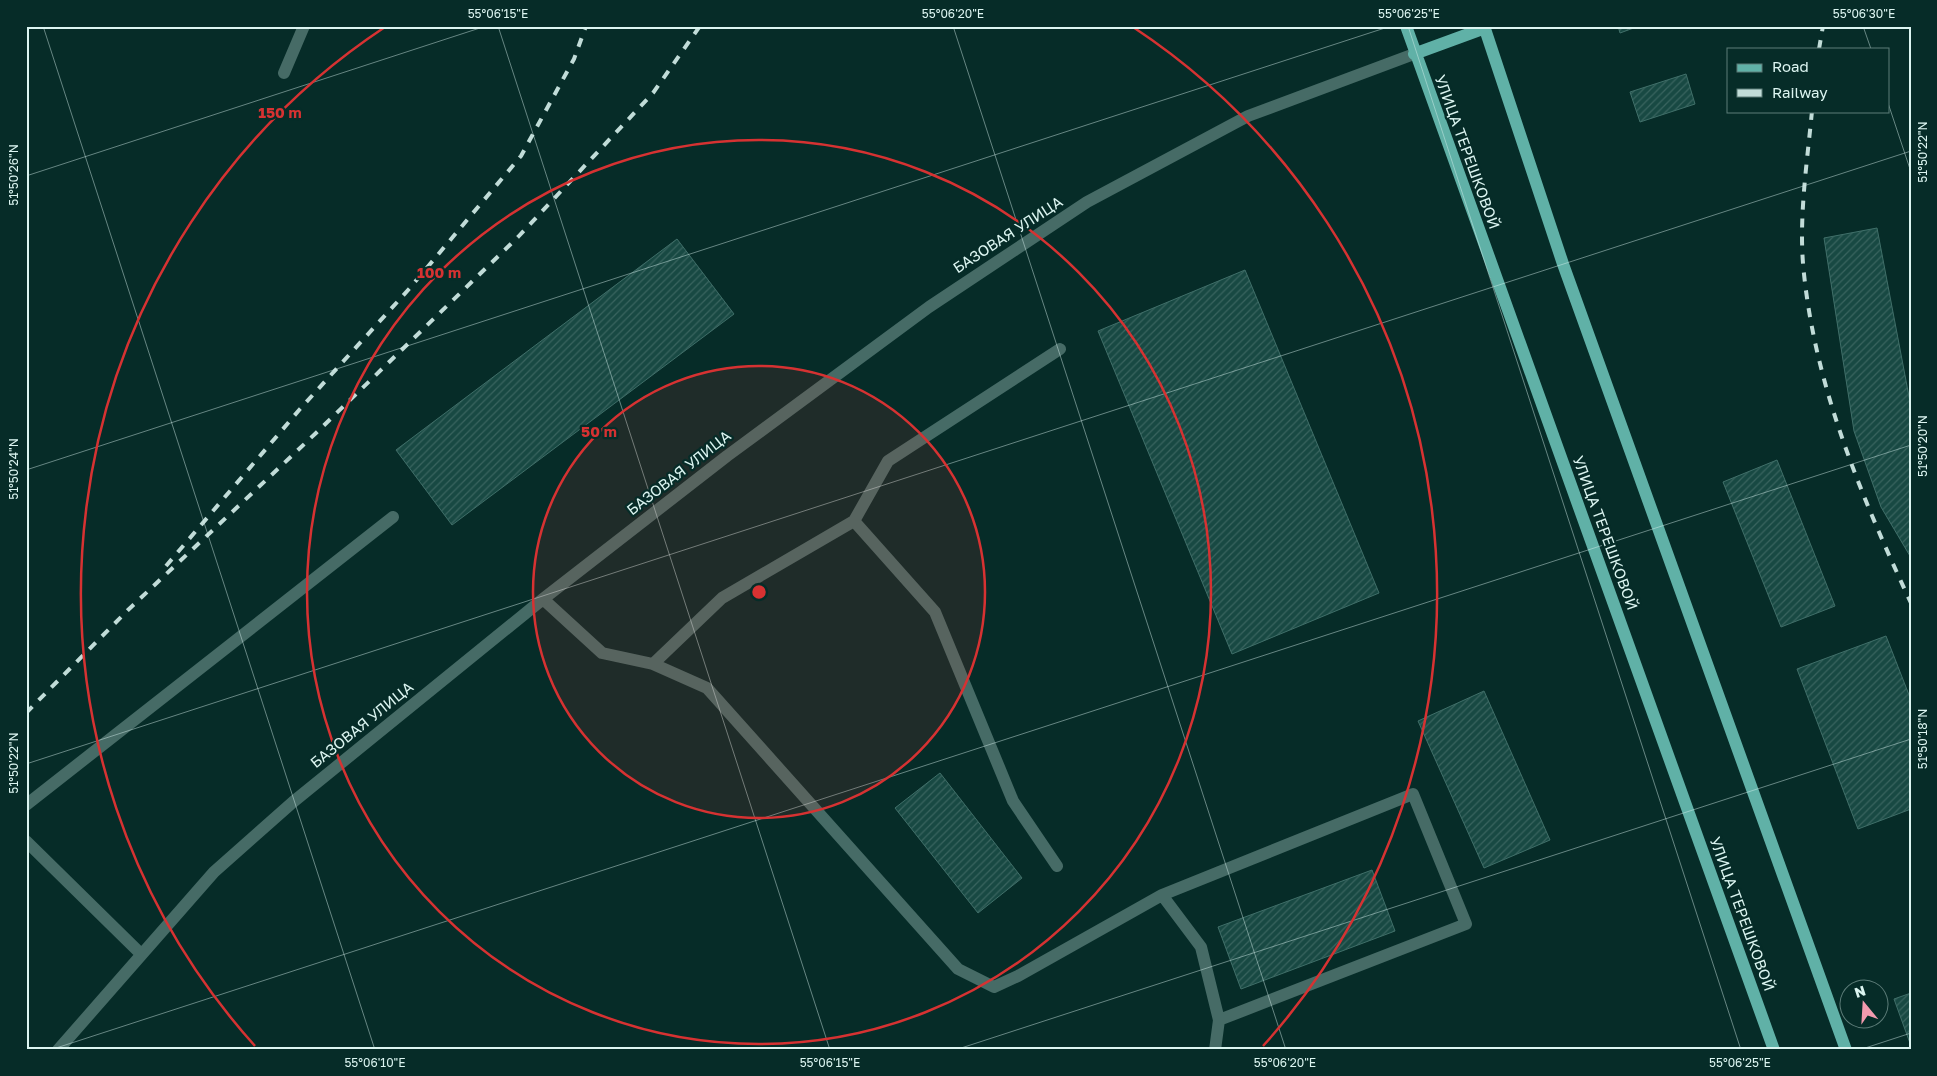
<svg xmlns="http://www.w3.org/2000/svg" width="1937" height="1076" font-family="'Golos Text',sans-serif">
  <defs>
    <pattern id="building-hatch" width="6" height="6" patternUnits="userSpaceOnUse" patternTransform="scale(1.25)"><rect width="6" height="6" fill="#184943"/><path d="M-1 1l2-2M0 6l6-6M5 7l2-2" fill="none" stroke="#39645f"/></pattern>
  </defs>
  <rect width="100%" height="100%" fill="#062c28"/>
  <path fill="url(#building-hatch)" stroke="#406f69" d="M1618,26H1639L1620,33Z
    M1686,74L1695,104L1640,122L1630,92Z
    M1877,228L1911,407L1910,556L1881,507L1854,431L1824,238Z
    M677,239L734,314L452,525L396,450Z
    M1245,270L1379,593L1232,654L1098,331Z
    M1777,460L1835,606L1781,627L1723,482Z
    M1886,636L1911,700V809L1858,829L1797,669Z
    M1484,691L1550,840L1484,868L1418,721Z
    M940,773L1022,878L978,913L895,808Z
    M1372,870L1395,931L1241,989L1218,927Z
    M1911,993V1046L1894,999Z"/>
  <g fill="none" stroke-linecap="round" stroke-linejoin="round">
    <path stroke="#466b66" stroke-width="12" d="M284,73L304,26
      M854,521L888,461L1060,349
      M543,599L602,653L653,664L707,688L958,969L994,987L1018,976L1162,895L1413,794L1466,924L1219,1020L1201,947L1162,895
      M653,664L722,598L854,521L935,612L1013,801L1057,866
      M26,805L393,517
      M26,841L141,954
      M58,1050L214,872L293,802L543,599L727,456L929,307L1087,202L1248,116L1414,54
      M1215,1050L1219,1020"/>
    <path stroke="#60b1a7" stroke-width="12" d="M1406,26L1774,1050
      M1484,26L1563,264L1846,1050
      M1414,54L1485,28"/>
    <path stroke="#c1dcd8" stroke-width="4" stroke-dasharray="9 9" stroke-linecap="butt" d="M1819,49L1823,26
      M1812,111C1807,164 1798,221 1804,274C1816,389 1862,498 1911,603
      M166,566L300,409L409,289L521,156L574,59L586,26
      M26,713L128,610L316,433L518,237L653,93L700,26"/>
  </g>
  <path fill="none" stroke="#dcf5f1" stroke-width="1" stroke-opacity="0.45" d="M43,26L375,1050M498,26L830,1050M953,26L1286,1050M1408,26L1741,1050M1863,26L1871,49M1888,103L1911,172M26,176L486,26M26,470L1391,26M26,764L1911,151M50,1050L1911,445M955,1050L1911,739M1859,1050L1911,1033"/>
  <circle cx="759" cy="592" r="226" fill="#d63232" fill-opacity=".12"/>
  <g fill="none" stroke="#d63232" stroke-width="2.5">
    <circle cx="759" cy="592" r="226"/>
    <circle cx="759" cy="592" r="452"/>
    <path d="M255 1046A678 678 0 0 1 385 27M1133 27A678 678 0 0 1 1263 1046"/>
  </g>
  <g text-anchor="middle" stroke-width="4.5" stroke-linejoin="round" paint-order="stroke">
    <g font-size="15" fill="#dcf5f1" stroke="#062c28">
      <text transform="translate(1467 152) rotate(70)" y="5">УЛИЦА ТЕРЕШКОВОЙ</text>
      <text transform="translate(1008 235) rotate(-33)" y="5">БАЗОВАЯ УЛИЦА</text>
      <text transform="translate(679 473) rotate(-38)" y="5">БАЗОВАЯ УЛИЦА</text>
      <text transform="translate(1605 533) rotate(70)" y="5">УЛИЦА ТЕРЕШКОВОЙ</text>
      <text transform="translate(362 725) rotate(-39)" y="5">БАЗОВАЯ УЛИЦА</text>
      <text transform="translate(1742 914) rotate(70)" y="5">УЛИЦА ТЕРЕШКОВОЙ</text>
    </g>
  </g>
  <circle cx="759" cy="592" r="8" fill="#d63232" stroke="#062c28" stroke-width="2.5"/>
  <g font-size="15" text-anchor="middle" font-weight="bold" fill="#d63232" stroke="#062c28" stroke-width="4.5" stroke-linejoin="round" paint-order="stroke">
    <text x="280" y="118">150 m</text>
    <text x="439" y="278">100 m</text>
    <text x="599" y="437">50 m</text>
  </g>
  <rect width="1937" height="1076" fill="none" stroke="#062c28" stroke-width="55"/>
  <rect x="1727" y="48" width="162" height="65" fill="#062c28" stroke="#5c7c78"/>
  <rect x="1737" y="64" width="25" height="8" fill="#60b1a7" stroke="#5c7c78"/>
  <text x="1772" y="72" font-size="15" fill="#dcf5f1">Road</text>
  <rect x="1737" y="89" width="25" height="8" fill="#c1dcd8" stroke="#5c7c78"/>
  <text x="1772" y="98" font-size="15" fill="#dcf5f1">Railway</text>
  <g transform="translate(1864 1004) rotate(342)"><circle r="24" fill="#062c28" stroke="#5c7c78"/>
  <path d="M0-4L9 19L0 12L-9 19Z" fill="#f29aae"/>
  <text y="-8" font-size="14" font-weight="bold" text-anchor="middle" fill="#dcf5f1">N</text>
  </g>
  <rect x="28" y="28" width="1882" height="1020" fill="none" stroke="#dcf5f1" stroke-width="2"/>
  <g font-size="12" text-anchor="middle" fill="#dcf5f1">
    <text x="498" y="18">55°06'15"E</text>
    <text x="953" y="18">55°06'20"E</text>
    <text x="1409" y="18">55°06'25"E</text>
    <text x="1864" y="18">55°06'30"E</text>
    <text transform="translate(1923 152) rotate(-90)" y="4">51°50'22"N</text>
    <text transform="translate(14 175) rotate(-90)" y="4">51°50'26"N</text>
    <text transform="translate(1923 446) rotate(-90)" y="4">51°50'20"N</text>
    <text transform="translate(14 469) rotate(-90)" y="4">51°50'24"N</text>
    <text transform="translate(1923 739) rotate(-90)" y="4">51°50'18"N</text>
    <text transform="translate(14 763) rotate(-90)" y="4">51°50'22"N</text>
    <text x="375" y="1067">55°06'10"E</text>
    <text x="830" y="1067">55°06'15"E</text>
    <text x="1285" y="1067">55°06'20"E</text>
    <text x="1740" y="1067">55°06'25"E</text>
  </g>
</svg>
